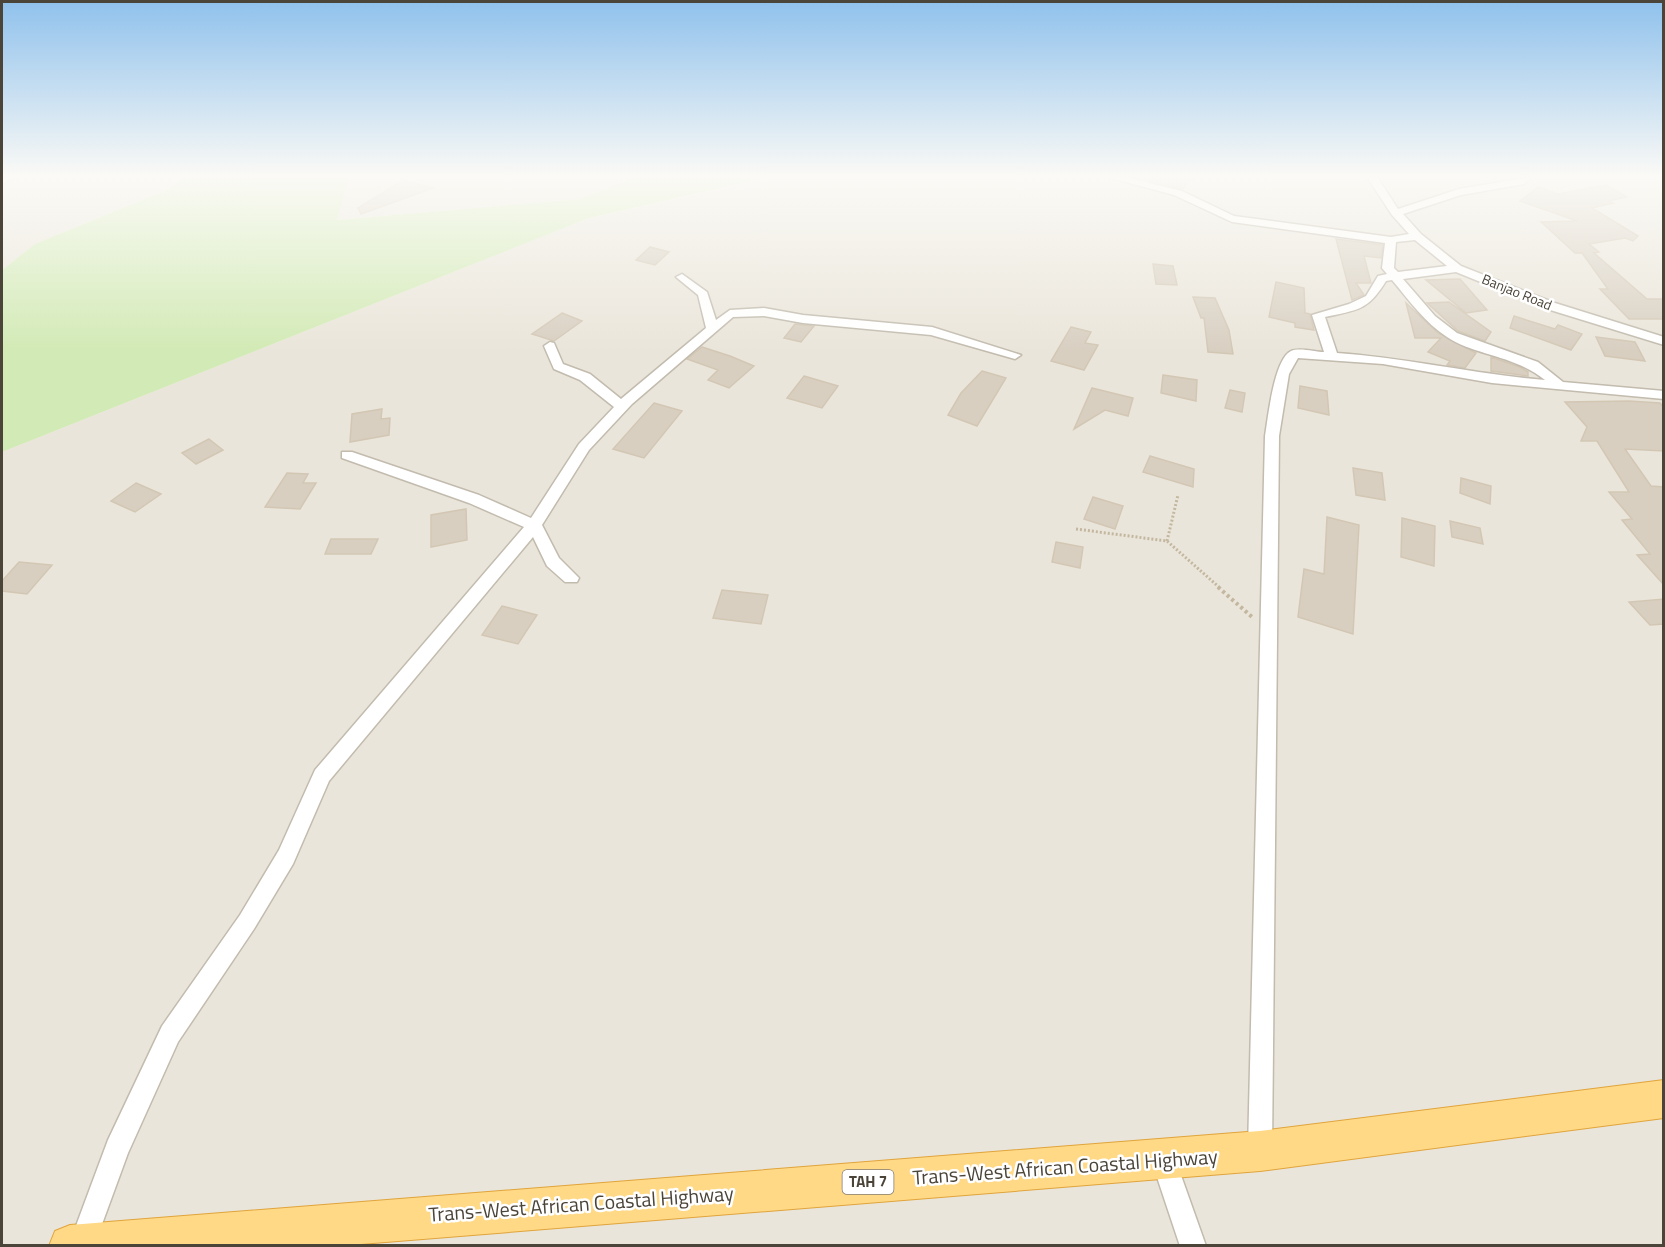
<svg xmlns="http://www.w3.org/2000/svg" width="1665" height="1247" font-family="'Titillium Web',sans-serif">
  <rect width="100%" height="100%" fill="#f6f3ec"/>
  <path fill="#eae5da" d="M2,177H184L169,189L35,244L2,270Z
    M349,177H634L581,199L336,220Z
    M753,177H1663V1245L2,1246V452L589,218L752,182Z"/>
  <path fill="#d2eab5" d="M184,177H349L337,220L581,199L634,177H753L752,181L589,218L2,452V270L35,244L169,189Z"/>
  <path fill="#d8cfc1" stroke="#d3c7b4" stroke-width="1.5" d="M1146,177H1192L1183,189L1144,179Z
    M403,180L433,188L361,214L358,208Z
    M1606,185L1627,197L1608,201L1613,203L1592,208L1638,236L1633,241L1625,238L1589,244L1599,252L1594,253L1647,299H1664V319H1629L1600,289H1608L1582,253H1575L1541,222L1577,221L1520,201L1538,187L1558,194Z
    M1336,239L1383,245L1381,258L1364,256L1371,283H1356L1364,295L1352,300Z
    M650,247L669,252L655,265L636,260Z
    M1153,264L1173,266L1177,285L1156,284Z
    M1460,279L1487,310L1466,313L1426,280Z
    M1276,282L1304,288L1305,313L1310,314L1314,330L1295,327V323L1269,317Z
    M1193,297L1215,298L1229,330L1233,354L1208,352L1204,318H1201Z
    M1449,302L1491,332L1485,341L1458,331L1427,303Z
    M1406,303L1438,333L1476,353L1465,368L1447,365L1450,361L1428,352L1441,338H1415Z
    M562,313L582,321L554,341L532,334Z
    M1514,316L1555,329L1558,325L1582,334L1571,350L1510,328Z
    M795,324L814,326L801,342L784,338Z
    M1071,327L1091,332L1085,343L1098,345L1084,370L1051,361Z
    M1596,337L1635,342L1645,361L1605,356Z
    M702,347L730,356L754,366L729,388L708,380L718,370L687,359Z
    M1491,357L1520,367L1528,372V376L1491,371Z
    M982,371L1006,378L977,426L948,415L961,393Z
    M1163,375L1197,380L1196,401L1161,393Z
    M804,376L838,386L822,408L787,398Z
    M1300,386L1327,391L1329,415L1298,408Z
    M1092,388L1133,398L1128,416L1105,410L1074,429Z
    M1230,390L1245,393L1242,412L1225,408Z
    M1629,401L1660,403L1664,408V451L1625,449L1651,486L1664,487V585L1637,555L1650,554L1622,520L1632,519L1609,492H1629L1597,441H1581L1587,427L1565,402Z
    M654,403L682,411L644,458L613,449Z
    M382,409L381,419L390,418L389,435L350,442L352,414Z
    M209,439L223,450L196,464L182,453Z
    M1150,456L1194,469L1193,487L1143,472Z
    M1353,468L1382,473L1385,500L1356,495Z
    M287,473L308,474L303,483H316L300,509L265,507Z
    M1461,478L1491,486L1490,504L1460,493Z
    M136,483L161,494L135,512L111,501Z
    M1093,497L1123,506L1115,529L1084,519Z
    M466,509L467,540L431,547V515Z
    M1327,517L1359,525L1353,634L1298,617L1304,569L1324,574Z
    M1402,518L1435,526L1434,566L1401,557Z
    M1450,521L1480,528L1483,544L1452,537Z
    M331,539H378L371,554H325Z
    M1056,542L1083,547L1080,568L1052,562Z
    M19,562L52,565L27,594L2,591V581Z
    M722,590L768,595L761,624L713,618Z
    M1664,599V624L1650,625L1629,602Z
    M502,606L537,615L518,644L482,635Z"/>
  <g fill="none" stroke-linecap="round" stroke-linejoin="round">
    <g stroke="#c2bbae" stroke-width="3">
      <path id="minor" d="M2,177H14L2,184Z
        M1107,177H1125L1182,191L1234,216L1391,237L1409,234L1392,215L1367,177H1377L1398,209L1459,189L1531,177L1524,184L1461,195L1403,214L1421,234L1461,266L1555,303L1664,337V345L1547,309L1456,272L1403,279L1435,316L1457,333L1538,362L1563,382L1664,391V399L1492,383L1383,364L1298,358L1289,374L1279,436L1272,1151L1269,1160L1260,1163L1251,1160L1248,1151L1265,436C1268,418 1274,359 1291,351C1299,347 1316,352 1324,352L1312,315L1349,304L1366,296L1378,276L1387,274L1382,268L1385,243L1232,222L1174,195ZM1415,240L1447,266L1398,272L1394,268L1396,242ZM1392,280C1409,300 1425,323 1447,337C1476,356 1514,355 1545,380C1475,374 1407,358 1337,353L1325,317C1357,310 1368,311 1386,281Z
        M682,274L707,292L716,320L730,310L764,308L803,315L932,327L1021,355L1015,359L931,335L803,323L764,316L733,317L632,404L589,450L542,525L559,558L579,578L577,582H565L547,566L533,537L329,781L293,864L254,929L178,1042L128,1153L94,1246H72L70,1242L108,1140L162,1026L240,915L279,850L315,770L524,527L469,503L342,458V452H352L479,495L531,518L579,444L614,407L580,380L554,369L544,346L550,342L554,343L563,364L590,374L621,399L706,328L698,295L676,277Z
        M1163,1147L1172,1150L1206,1246H1180L1151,1159L1154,1150Z"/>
    </g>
    <g stroke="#e0a43c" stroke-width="2">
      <path id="trunk" d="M1664,1080V1118L1260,1171L336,1246H49L55,1231L70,1225L1260,1131Z"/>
    </g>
    <path stroke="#c4b79f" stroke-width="3" stroke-dasharray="2 2" stroke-linecap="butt" d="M1076,529L1167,541L1220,588
      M1167,541L1178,495"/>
    <path stroke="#c4b79f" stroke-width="4" stroke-dasharray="3 3" stroke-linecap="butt" d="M1218,587L1252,617"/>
    <use href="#minor" fill="#fff" fill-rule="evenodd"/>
    <use href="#trunk" fill="#ffd985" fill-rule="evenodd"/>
  </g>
  <linearGradient id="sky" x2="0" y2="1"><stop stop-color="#8fc1ec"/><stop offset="0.5" stop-color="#fbfaf6"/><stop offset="1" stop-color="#fbfaf6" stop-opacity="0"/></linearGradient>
  <rect width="1665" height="352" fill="url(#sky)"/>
  <g text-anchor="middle" stroke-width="5" stroke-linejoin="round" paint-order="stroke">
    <g font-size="14" fill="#4b4439" stroke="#fff">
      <text transform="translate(1517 292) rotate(22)" y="5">Banjao Road</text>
    </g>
    <rect fill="#fff" stroke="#817c74" stroke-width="1.5" x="842.5" y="1170" width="51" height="24" rx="4.5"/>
    <g font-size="15" font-weight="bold" fill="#4b4439">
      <text x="868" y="1187">TAH 7</text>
    </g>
    <g font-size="20" fill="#4b4439" stroke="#fff">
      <text transform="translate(1065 1167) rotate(-4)" y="7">Trans-West African Coastal Highway</text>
      <text transform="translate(581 1204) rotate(-4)" y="7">Trans-West African Coastal Highway</text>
    </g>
  </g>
  <rect width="1665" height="1247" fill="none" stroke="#4b4439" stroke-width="6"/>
</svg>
